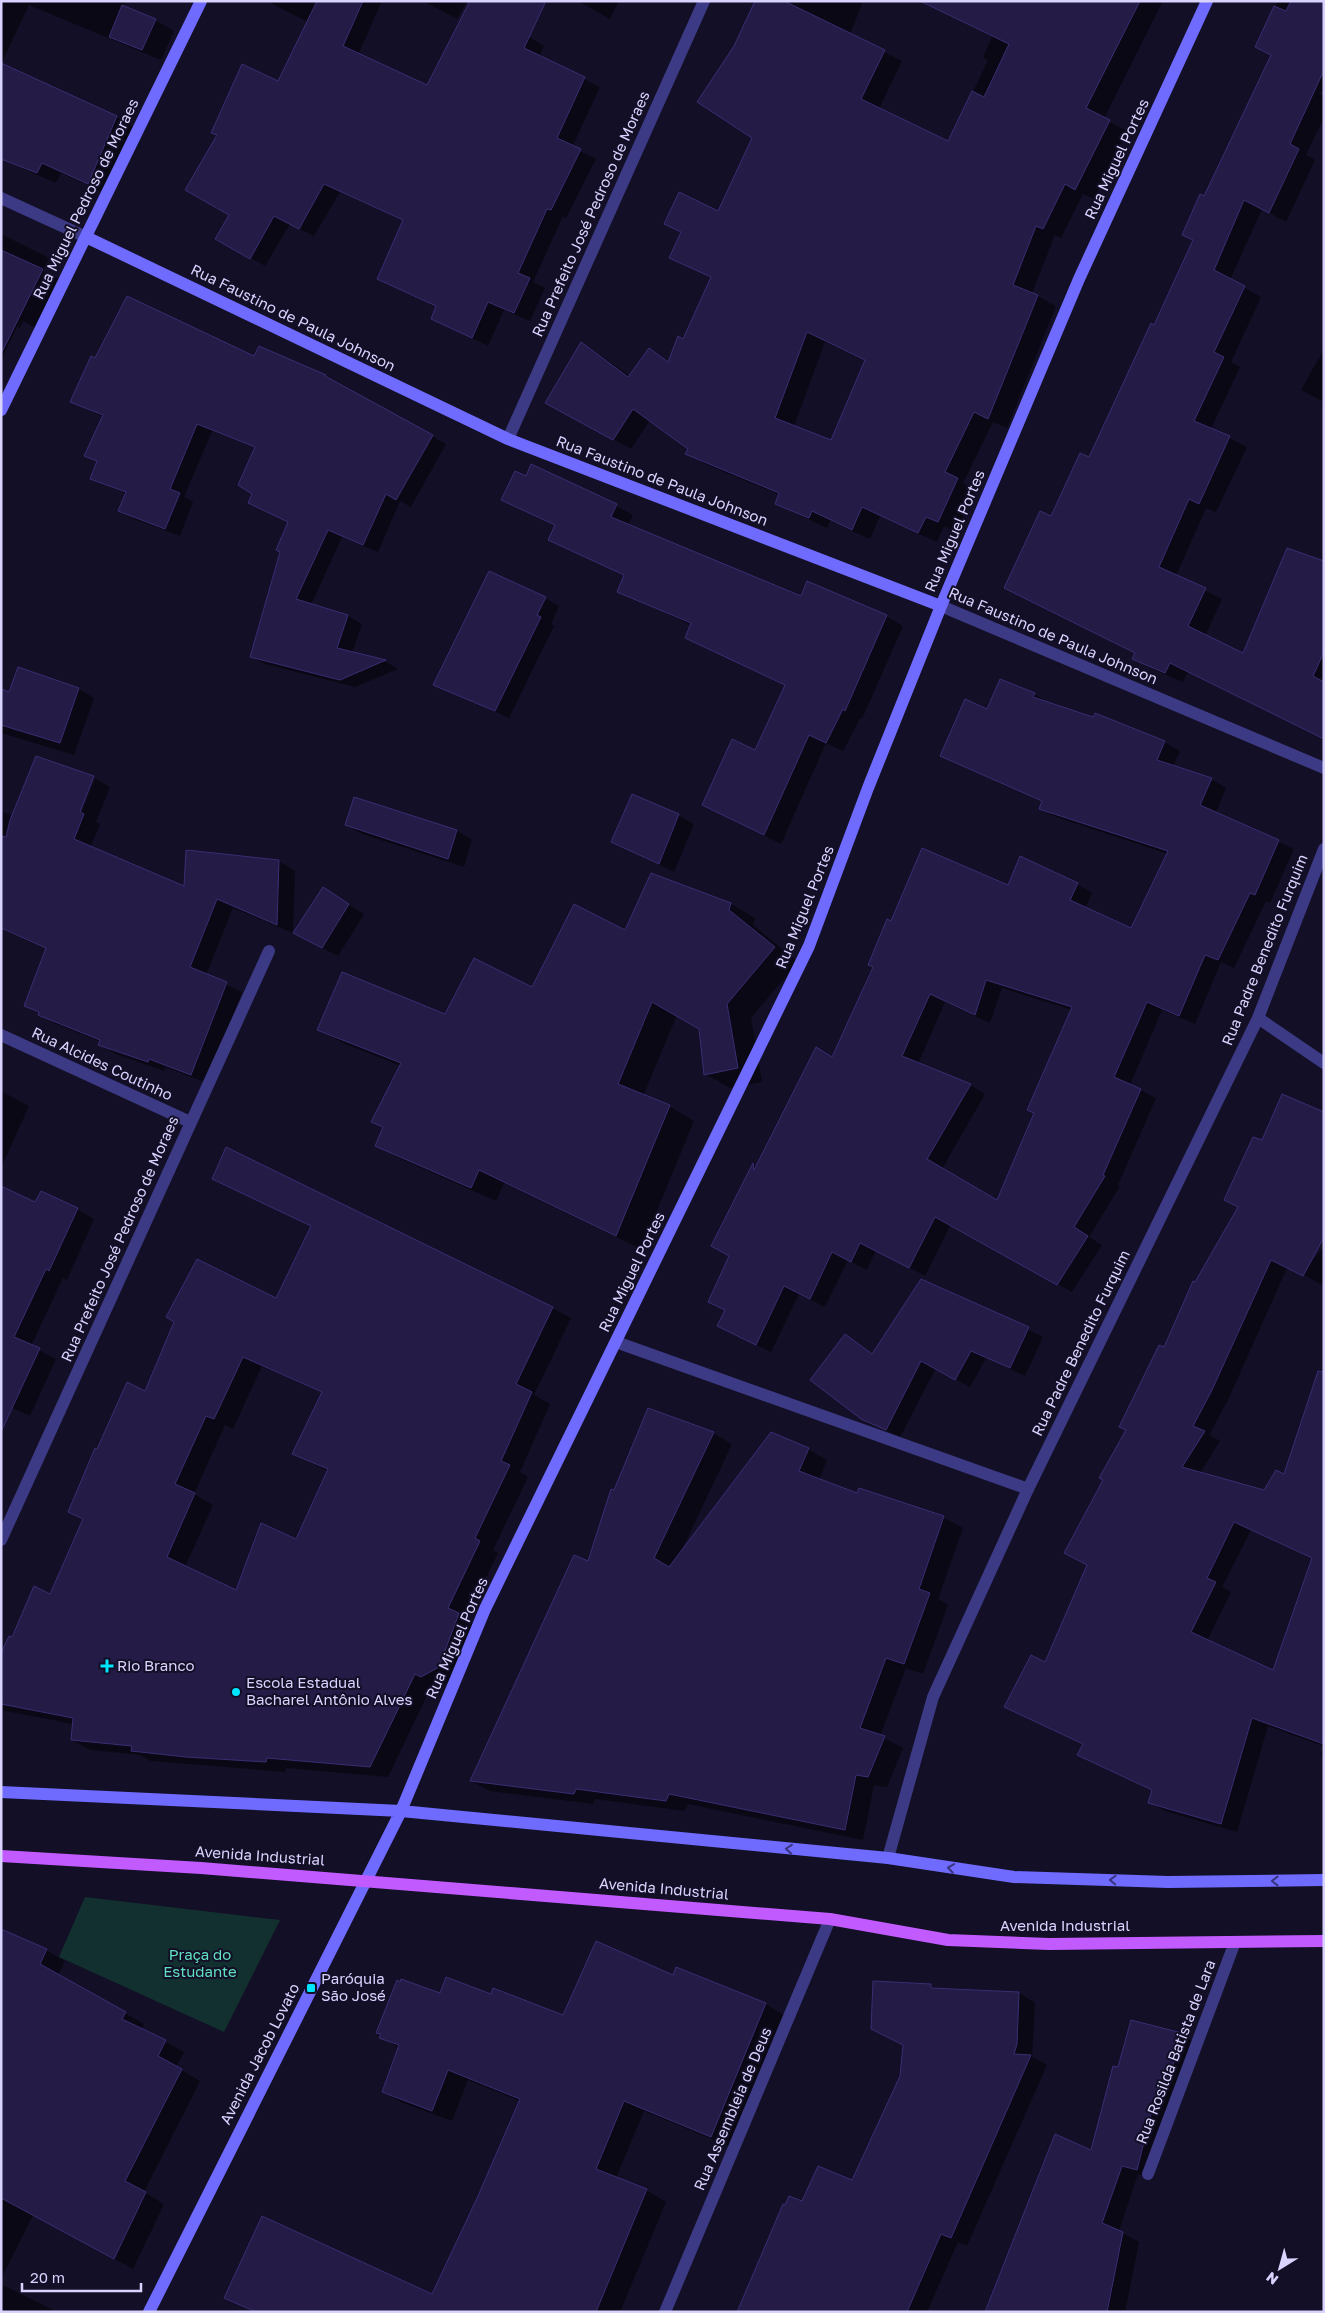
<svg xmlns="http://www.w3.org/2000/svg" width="1325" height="2313" font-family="'Golos Text',sans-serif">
  <rect width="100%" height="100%" fill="#130f26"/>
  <path fill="#12302f" d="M85,1897L280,1920L224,2032L59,1957Z"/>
  <path fill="#0007" fill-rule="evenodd" d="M1,1H127L123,7L155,20L174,31L161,60L29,5L1,64Z
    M273,1H382L358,55L427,87L529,37L544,46L539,57L600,87L572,147L596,159L566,218L563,216L533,282L545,288L530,321L504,310L488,346L432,318L437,307L378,279L404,221L340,192L314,236L290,224L265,266L217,238L230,214L278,83L308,22L272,4Z
    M423,1H467L457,19Z
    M578,1H619L610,19Z
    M789,1H863L850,34L902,61L879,109L949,143L988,60L983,57L992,37L922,1H1163L1104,119L1127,131L1094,199L1083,194L1061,238L1055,235L1032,293L1056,306L1007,428L993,422L963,483L975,490L956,532L944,526L937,542L880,516L870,539L830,521L827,528L776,503L780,495L705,464L687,453L689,448L650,420L631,449L565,413L582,343L630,376L649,349L669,362L683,340L711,278L671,257L682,233L666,223L718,213L753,137ZM825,342L866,361L832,442L794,426Z
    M1278,1H1324V87L1320,94L1324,96V117L1306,155L1315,160L1286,222L1262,209L1230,280L1261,297L1231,362L1240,367L1211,429L1247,447L1216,512L1206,508L1176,576L1222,599L1205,636L1244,655L1324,563V739L1188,671L1183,682L1150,668L1133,658L1136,654L1006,588L1090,459L1194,240L1205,198L1272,56L1256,46Z
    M1,65L117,117L135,128L107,194L61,173L56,183L1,159Z
    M1,234L49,258L43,271L60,280L36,328L23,321L20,328L17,327L1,361Z
    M1324,349V402L1301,390Z
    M254,357L325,376L446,444L411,507L400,501L378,552L342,537L311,605L348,616L362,624L352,653L386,662L398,669L355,687L265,664L251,656L289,523L250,503L254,493L256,448L212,431L184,497L193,502L180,536L134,519L120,510L127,494L91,478L98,462L86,455L103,417L71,401L96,359Z
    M532,466L581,487L633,515L628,525L801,597L886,616L903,626L862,719L860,718L843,751L826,743L781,844L703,805L755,751L786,686L686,637L691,625L618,591L625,576L550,539L556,526L503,499L526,478Z
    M545,598L559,606L551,624L554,626L509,718L435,684Z
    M19,669L79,689L94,698L74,755L1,733V691L10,694Z
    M1034,694L1049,703L1164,742L1180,751L1173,766L1211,779L1226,788L1216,813L1294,849L1270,903L1266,901L1234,968L1221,962L1195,1024L1162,1010L1130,1085L1156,1098L1118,1185L1120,1186L1089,1237L1102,1245L1072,1292L951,1224L925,1276L876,1250L867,1270L848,1260L825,1307L799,1294L771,1352L734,1334L726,1311L709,1301L730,1256L712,1245L754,1165L757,1167L833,1058L891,922L1009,887L1077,884L1092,893L1085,908L1132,929L1168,854L1056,817L1040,808L1043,802L942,756L987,710ZM1002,988L1072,1010L1035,1113L998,1202L942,1169L985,1094L970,1085L918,1064L945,1002L990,1023Z
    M36,758L94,778L110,787L96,822L100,824L90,848L185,887L187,851L279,861L295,871L293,933L233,908L206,975L242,992L207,1083L165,1067L164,1071L116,1054L100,1045L101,1042L56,1024L26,1005L47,949L1,929V811L13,816ZM92,779H95L79,818L76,817Z
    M355,799L457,831L472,840L464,867L362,834L347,825Z
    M678,815L694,824L674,872L612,842Z
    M652,874L731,904L755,918L753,925L798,962L751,1018L762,1082L730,1088L705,1074L700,1028L677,1015L643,1096L669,1106L694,1121L641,1249L504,1183L496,1201L401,1159L376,1145L384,1128L372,1122L401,1066L343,1043L319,1029L446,1016L532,989L625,932Z
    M323,889L364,914L338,956L310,941Z
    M1,1091L29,1106L1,1168Z
    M1254,1138L1287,1268L1228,1400L1209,1435L1220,1441L1200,1473L1265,1492L1284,1476L1324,1380V1757L1321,1756L1323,1746L1268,1726L1237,1832L1165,1811L1149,1802L1153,1791L1079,1755L1084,1745L1006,1707L1045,1664L1088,1565L1104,1479L1196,1284L1239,1208L1226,1200ZM1251,1530L1313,1559L1274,1672L1207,1641L1231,1592L1222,1587Z
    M214,1178L552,1308L571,1318L534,1395L550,1404L520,1472L528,1477L493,1550L498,1553L466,1618L477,1625L458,1677L440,1686L433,1683L388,1777L286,1768L285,1772L151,1761L140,1755L90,1750L72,1740L73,1724L1,1710V1659L34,1588L51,1595L84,1520L69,1512L98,1450L146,1392L277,1300L312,1227ZM262,1366L323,1393L293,1454L328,1471L297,1541L237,1591L185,1567L213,1505L194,1494L225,1425L233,1429Z
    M36,1203L77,1209L94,1219L67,1280L63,1278L31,1346L56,1359L30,1416L6,1405L1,1414Z
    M1324,1246V1286L1302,1274Z
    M922,1280L1043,1337L1025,1376L986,1358L970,1387L936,1368L900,1437L861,1418L845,1336L873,1354Z
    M649,1410L713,1433L732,1444L681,1552L808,1449L827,1460L819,1480L857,1495L860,1490L944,1518L963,1528L938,1599L948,1605L923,1674L906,1668L880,1736L903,1748L887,1787L874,1785L863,1840L688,1804L685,1811L595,1799L593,1804L490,1791L471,1781L589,1563L614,1492Z
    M1,1931L46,1950L65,1961L58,1975L144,2024L141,2029L184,2052L176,2067L200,2081L144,2192L164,2204L133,2269L33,2215L1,2279Z
    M677,1968L766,2004L785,2016L731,2147L644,2111L616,2178L646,2190L666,2202L620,2312H253L226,2297L432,2296L479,2197L520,2101L468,2080L452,2121L403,2103L384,2092L400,2048L380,2037L441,1995L492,1996L564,2016L673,1976Z
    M931,1986L937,1989L1019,1993L1035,2003L1032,2057L1047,2065L967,2246L958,2242L927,2312H738L803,2203L853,2182L901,2076Z
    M1181,2034L1197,2044L1177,2087L1153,2178L1138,2174L1119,2231L1139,2242L1125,2312H986L1092,2151L1119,2069Z
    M1,2284L57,2312H1Z"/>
  <path fill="#241b47" stroke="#3b2d73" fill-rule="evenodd" d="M317,1H363L343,46L427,85L470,1H546L524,48L585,77L557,138L581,149L551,210L547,209L518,273L530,278L514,313L488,302L472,338L431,319L436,306L377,279L403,220L324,184L299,229L274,216L250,259L215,239L229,215L185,190L217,135L211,133L242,64L278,81Z
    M755,1H784L885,50L861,99L948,141L972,91L984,97L1009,44L920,1H1140L1086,108L1110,120L1075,190L1065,184L1043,229L1036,226L1013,285L1038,295L988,419L974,412L945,472L958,478L938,522L926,517L918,533L862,507L852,530L812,511L809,518L775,504L779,493L685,454L688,449L633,409L613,440L545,403L581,342L628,377L649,348L668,362L678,336L683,339L711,277L669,258L681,232L664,224L679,192L718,211L752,138L697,102L734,46ZM807,332L865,360L831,440L775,418Z
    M1291,1H1324V70L1290,144L1299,149L1269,213L1244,200L1214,270L1245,286L1214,352L1224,357L1194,421L1230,436L1199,504L1189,499L1159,567L1206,588L1188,626L1243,653L1287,548L1324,561V652L1313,676L1324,682V739L1170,663L1165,673L1132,659L1135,653L1004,588L1040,511L1051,516L1080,453L1089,457L1151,323L1154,325L1193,240L1182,235L1200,194L1204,196L1271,55L1255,47L1274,6L1286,11Z
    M122,5L156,19L142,50L109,37Z
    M1,63L117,116L88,184L42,163L37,173L1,159Z
    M1,250L43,269L1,354Z
    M127,296L254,356L259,346L326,375L325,376L433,435L396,500L386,494L363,545L328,530L296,599L348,615L337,648L386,660L340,680L250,657L280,552L276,550L288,522L248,503L252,494L238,485L255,447L197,424L170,489L180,493L165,529L118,511L126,492L90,479L97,461L84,456L103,415L70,402L91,356L95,358Z
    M531,464L617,504L611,517L801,596L807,581L887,615L845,711L843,709L826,743L809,735L764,835L702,805L732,739L755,750L785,685L685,638L691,623L617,592L624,575L548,540L555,525L501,500L515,471L526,476Z
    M489,571L546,597L537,615L541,617L495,711L433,685Z
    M18,667L79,688L60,743L1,725V689L9,692Z
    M1000,679L1035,693L1033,697L1093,717L1095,713L1165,741L1157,760L1212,778L1200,805L1279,840L1255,895L1250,893L1218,960L1205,955L1179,1016L1147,1002L1114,1077L1141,1089L1103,1175L1105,1176L1074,1227L1088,1236L1057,1285L935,1217L909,1268L860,1243L851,1262L832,1252L810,1299L784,1286L756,1345L717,1326L725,1310L708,1302L729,1256L711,1246L753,1163L754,1170L816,1047L832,1057L873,967L868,965L887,919L891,921L922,848L1008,885L1020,856L1078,883L1070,900L1131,928L1168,851L1039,809L1042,801L940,756L965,699L987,709ZM986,980L1072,1007L1027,1110L1034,1113L997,1200L927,1159L971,1084L902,1056L930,994L975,1015Z
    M36,756L94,776L80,812L84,814L74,839L184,886L186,850L279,860L277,925L217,899L190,967L227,982L191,1075L149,1059L148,1062L98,1045L100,1040L38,1015L39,1012L24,1006L46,948L1,928V836L6,837L10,820Z
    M632,794L679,814L659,864L611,842Z
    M354,797L457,830L448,859L345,825Z
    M651,873L731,903L729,910L775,947L727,1004L738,1068L704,1075L699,1029L652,1002L618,1084L670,1105L616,1236L479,1170L471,1188L375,1146L383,1127L371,1122L401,1063L317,1030L342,972L445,1014L474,958L532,987L574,904L625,930Z
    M323,887L349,904L322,948L293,933Z
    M1282,1094L1324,1112V1237L1303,1276L1271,1260L1212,1390L1193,1426L1205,1431L1182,1467L1264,1490L1276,1470L1284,1474L1318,1371L1324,1372V1744L1252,1718L1221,1824L1148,1803L1152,1790L1077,1755L1083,1744L1004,1707L1031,1655L1045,1662L1087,1565L1064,1553L1103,1480L1099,1478L1126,1430L1119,1427L1159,1345L1164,1347L1193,1281L1195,1282L1238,1207L1224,1200L1253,1137L1262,1140ZM1234,1522L1312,1558L1273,1670L1191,1632L1216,1582L1207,1578Z
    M226,1147L553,1307L516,1384L532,1392L501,1461L510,1465L475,1538L480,1541L448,1608L459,1613L439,1667L421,1677L415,1674L370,1767L267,1758L266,1762L186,1757L131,1751L132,1746L71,1740L73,1718L1,1704V1653L9,1636L12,1637L34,1586L50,1594L83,1519L68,1512L95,1448L97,1449L127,1382L145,1391L174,1322L166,1317L197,1259L276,1298L311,1226L212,1179ZM243,1357L322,1392L292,1454L328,1469L296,1539L261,1523L236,1590L167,1557L195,1493L175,1484L206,1416L214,1419Z
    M1,1186L35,1202L41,1191L78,1208L49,1271L46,1269L14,1337L40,1348L1,1432Z
    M921,1279L1029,1327L1010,1368L971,1351L955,1380L921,1361L886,1430L861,1419L810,1380L845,1334L872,1354Z
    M648,1408L714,1432L654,1558L669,1567L771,1432L809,1448L799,1471L857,1493L859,1488L944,1516L919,1589L930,1593L904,1664L886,1658L860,1728L885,1736L868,1777L856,1775L845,1830L669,1794L666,1801L576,1789L574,1794L470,1781L574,1555L588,1561L611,1489L614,1490Z
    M1,1929L47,1949L40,1964L126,2012L122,2019L166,2040L158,2056L182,2069L125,2181L146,2192L114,2259L1,2198Z
    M596,1941L673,1975L676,1967L766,2003L711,2137L624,2101L596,2169L647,2189L596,2312H256L224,2298L262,2216L432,2294L478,2196L520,2099L448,2070L432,2111L382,2092L399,2045L379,2038L381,2034L376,2033L397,1980L400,1982L401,1979L440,1993L446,1977L491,1994L493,1988L563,2015Z
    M873,1981L931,1984V1988L1019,1992L1017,2044L1014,2054L1031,2055L951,2238L941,2234L907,2312H737L783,2204L785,2205L789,2196L802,2201L818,2166L852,2180L900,2076L903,2045L871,2029Z
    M1131,2020L1182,2033L1169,2081L1160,2078L1137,2170L1122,2166L1102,2223L1123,2232L1107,2312H985L1055,2134L1091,2150L1113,2066L1118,2067Z"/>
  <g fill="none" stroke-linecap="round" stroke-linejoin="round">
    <path stroke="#3d3a85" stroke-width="12" d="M616,1342L1028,1489
      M1148,2174L1235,1942"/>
    <path stroke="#3d3a85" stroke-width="12" d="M1,198L86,237
      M508,439L704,1
      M941,606L1324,768
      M1258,1018L1324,1063
      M1,1035L190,1122
      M1,1540L269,951
      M888,1858L933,1697L1028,1489L1258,1018L1324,849
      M665,2312L830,1919"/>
    <path stroke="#6f6bff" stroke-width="12" d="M86,237L508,439L941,606
      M1,410L201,1
      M1,1792L401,1811L888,1858L1014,1877L1168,1882L1324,1880
      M149,2312L401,1811L485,1609L809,946L868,788L941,606L1079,279L1207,1"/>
    <path stroke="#c25bff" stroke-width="12" d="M1,1856L201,1868L830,1919L948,1940L1049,1944L1324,1941"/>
  </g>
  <defs><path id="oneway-chevron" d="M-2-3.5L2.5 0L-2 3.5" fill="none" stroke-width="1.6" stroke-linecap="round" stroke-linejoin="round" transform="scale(1.25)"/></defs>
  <g stroke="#38347d">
    <use href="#oneway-chevron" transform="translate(789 1849) rotate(-175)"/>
    <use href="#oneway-chevron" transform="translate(951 1868) rotate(-171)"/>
    <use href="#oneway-chevron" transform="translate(1113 1880) rotate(-178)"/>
    <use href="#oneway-chevron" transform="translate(1275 1881) rotate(180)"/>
  </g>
  <g fill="#00e5ff" stroke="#130f26" stroke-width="2">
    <path d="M104.5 1658.5h5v5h5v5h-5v5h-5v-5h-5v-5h5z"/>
    <circle cx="236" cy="1692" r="5"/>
    <rect x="306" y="1983" width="10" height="10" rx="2.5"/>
  </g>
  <g text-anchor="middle" stroke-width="4" stroke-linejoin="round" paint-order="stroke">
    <g font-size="15" fill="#d9d4ff" stroke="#130f26">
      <text transform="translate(1117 159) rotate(-65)" y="5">Rua Miguel Portes</text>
      <text transform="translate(86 199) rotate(-64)" y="5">Rua Miguel Pedroso de Moraes</text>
      <text transform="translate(591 214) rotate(-66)" y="5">Rua Prefeito José Pedroso de Moraes</text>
      <text transform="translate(293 318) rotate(26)" y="5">Rua Faustino de Paula Johnson</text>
      <text transform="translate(662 481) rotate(21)" y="5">Rua Faustino de Paula Johnson</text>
      <text transform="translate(955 531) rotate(-67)" y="5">Rua Miguel Portes</text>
      <text transform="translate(1053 636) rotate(23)" y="5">Rua Faustino de Paula Johnson</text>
      <text transform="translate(805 907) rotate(-68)" y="5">Rua Miguel Portes</text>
      <text transform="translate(1265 950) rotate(-68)" y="5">Rua Padre Benedito Furquim</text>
      <text transform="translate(102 1064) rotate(25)" y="5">Rua Alcides Coutinho</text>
      <text transform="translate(120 1239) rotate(-66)" y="5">Rua Prefeito José Pedroso de Moraes</text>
      <text transform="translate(632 1272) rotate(-64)" y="5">Rua Miguel Portes</text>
      <text transform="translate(1081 1343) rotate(-64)" y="5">Rua Padre Benedito Furquim</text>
      <text transform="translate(457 1638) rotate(-66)" y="5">Rua Miguel Portes</text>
      <text transform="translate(260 1856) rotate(4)" y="5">Avenida Industrial</text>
      <text transform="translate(664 1889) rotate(5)" y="5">Avenida Industrial</text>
      <text x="1065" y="1931">Avenida Industrial</text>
      <text transform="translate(1176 2052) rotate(-69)" y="5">Rua Rosilda Batista de Lara</text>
      <text transform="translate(260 2054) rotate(-63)" y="5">Avenida Jacob Lovato</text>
      <text transform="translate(733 2109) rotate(-67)" y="5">Rua Assembleia de Deus</text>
    </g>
    <g font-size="15" fill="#d9d4ff" stroke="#130f26" text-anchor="start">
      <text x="117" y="1671">Rio Branco</text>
      <text x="246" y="1688">Escola Estadual<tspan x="246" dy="17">Bacharel Antônio Alves</tspan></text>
      <text x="321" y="1984">Paróquia<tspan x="321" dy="17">São José</tspan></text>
    </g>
    <g font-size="15" fill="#5fe0c0" stroke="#130f26">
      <text x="200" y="1960">Praça do<tspan x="200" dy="17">Estudante</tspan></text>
    </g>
  </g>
  <rect width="1325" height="2313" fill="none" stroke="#d9d4ff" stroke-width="5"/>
  <g transform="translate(1280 2268) rotate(217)" stroke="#130f26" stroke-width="4" paint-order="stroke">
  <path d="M0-4L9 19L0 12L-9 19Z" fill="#d9d4ff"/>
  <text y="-8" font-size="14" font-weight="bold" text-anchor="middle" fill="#d9d4ff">N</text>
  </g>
  <path d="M22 2283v8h119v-8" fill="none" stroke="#d9d4ff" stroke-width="2.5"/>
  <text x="30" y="2283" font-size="15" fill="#d9d4ff" stroke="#130f26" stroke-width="4" paint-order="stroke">20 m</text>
</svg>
